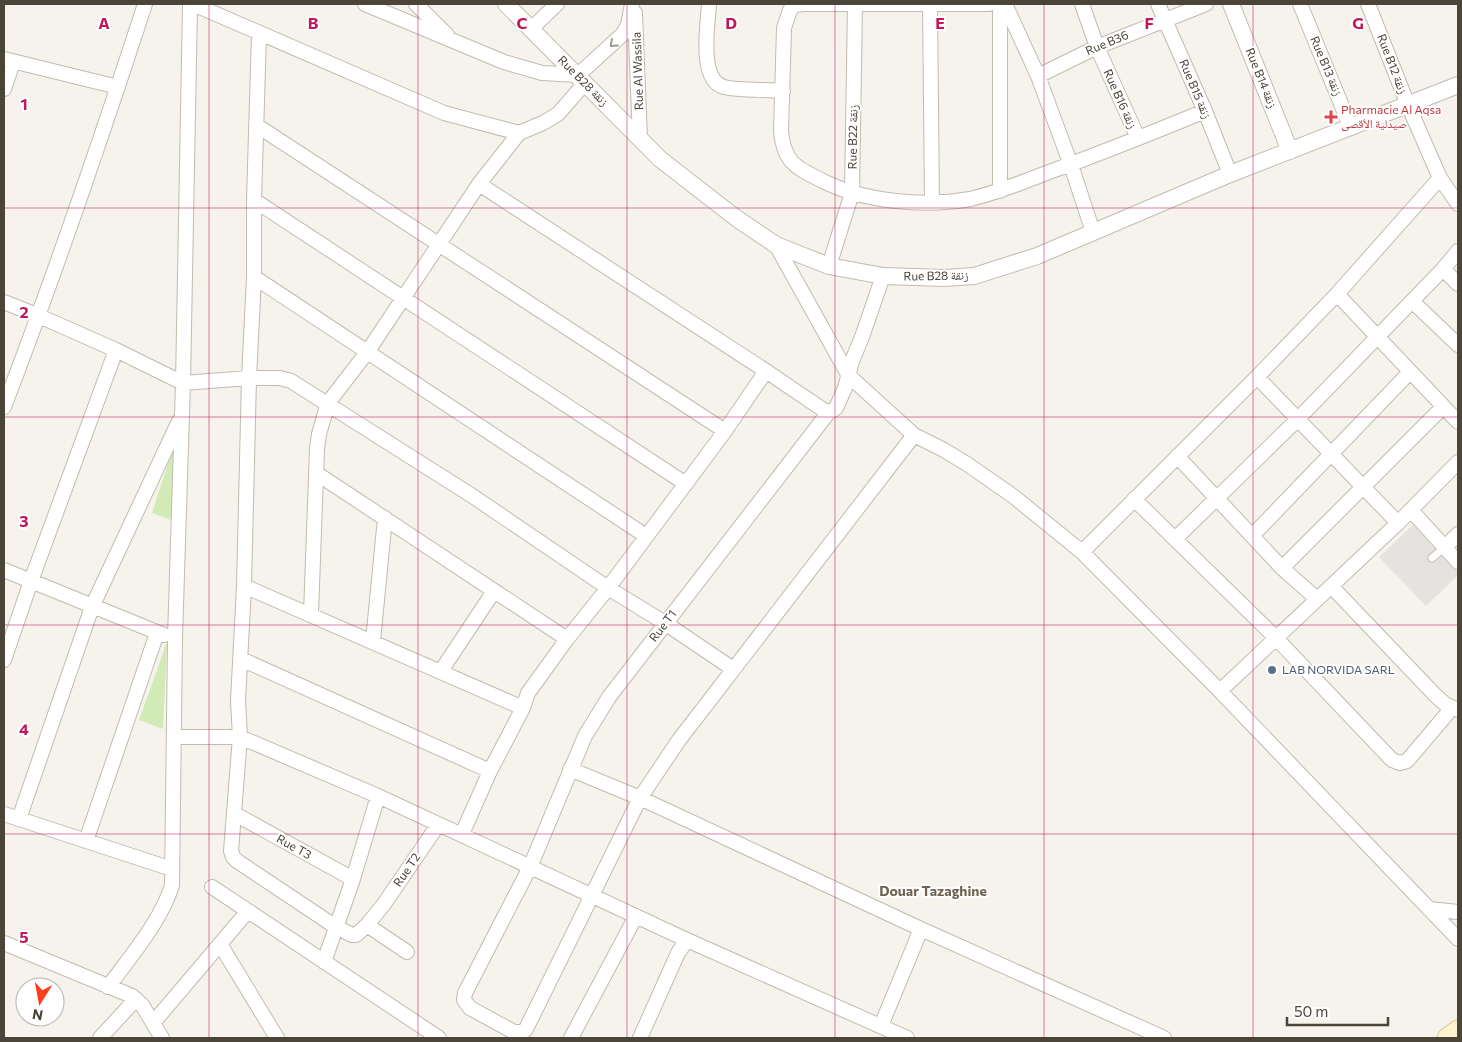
<svg xmlns="http://www.w3.org/2000/svg" width="1462" height="1042" font-family="Commissioner,'Noto Naskh Arabic',sans-serif">
  <rect width="100%" height="100%" fill="#f6f3ec"/>
  <path fill="#d2eab5" d="M177,436L171,520L152,513Z
    M167,642L163,729L139,720Z"/>
  <path fill="#e5e3e0" d="M1417,521L1458,564V575L1426,606L1379,557Z"/>
  <g fill="none" stroke-linecap="round" stroke-linejoin="round">
    <g stroke="#c2bbae" stroke-width="9">
      <path id="service" d="M1432,558L1445,547"/>
    </g>
    <g stroke="#c2bbae" stroke-width="16">
      <path id="minor" d="M193,4L444,113L519,133
        M365,4L504,62L542,73L578,75L623,34L628,25L632,4
        M416,4L447,35
        M709,4C708,24 698,80 724,87C741,91 766,89 783,91
        M930,4L932,203
        M989,4H802L795,5L790,10L784,28L781,131C784,164 797,168 825,182C866,202 925,207 970,199C997,193 1023,182 1049,172C1102,153 1154,132 1205,111
        M1000,4V191
        M1005,4L1038,76L1071,165L1093,232
        M1082,4L1097,47L1138,138
        M1158,4L1205,111L1230,174
        M1300,4L1351,128
        M1368,4L1408,105L1440,178L1458,204
        M635,13L640,139
        M531,29L557,4
        M259,34L254,200V277L249,378L244,586L238,701L240,737L231,851L233,857L237,861L336,927L352,935H356L367,925
        M4,59L118,87
        M1038,76L1097,47L1206,4
        M4,89L13,62
        M256,125L725,431
        M479,184L766,371L828,413
        M254,200L686,484
        M776,245L849,376L914,435L944,450L967,464L1013,496L1082,552L1220,691L1458,939
        M829,266L852,193L855,4
        M1443,269L1458,284
        M883,276L862,337L852,361L845,388L836,408L828,413L609,697L585,736L530,867L465,993L464,1000L470,1008L514,1032H523L526,1029L640,798L679,740L914,435
        M254,277L646,536
        M1337,294L1458,422
        M1412,301L1458,345
        M4,302L39,316L116,350L183,383L249,378H280L291,381L474,497L608,588L665,623L733,669
        M1257,377L1398,523
        M4,407C55,274 101,139 145,4
        M1177,456L1282,568L1317,599
        M316,473L567,639
        M1134,499L1275,637L1392,760L1400,763L1407,761L1452,708
        M1411,510L1458,562
        M1252,536L1410,372
        M1175,539L1298,419L1443,269L1458,251
        M1445,547L1458,534
        M1082,552L1257,377L1337,294L1440,178
        M1282,568L1443,407
        M4,570L164,635
        M244,586L523,708
        M1331,586L1436,696L1445,704L1458,710
        M311,614L317,449L319,434L328,403L368,351L479,184L519,133L543,123L558,114L585,83
        M373,641L385,518
        M241,659L490,771
        M4,660L31,581L116,350
        M441,671L494,591
        M1220,691L1398,523L1458,462
        M174,737H240L378,796L687,940L907,1038
        M570,769L640,798L921,929L1164,1038
        M4,814L172,869
        M235,814L353,879
        M19,819L92,607L179,421
        M462,834L490,771L523,708L528,693L567,639L608,588L725,431L766,371
        M86,841L157,633
        M212,887L439,1038
        M1429,909L1458,912
        M4,943L132,996L142,1005L162,1038
        M220,944L277,1038
        M407,952L367,925L384,904L438,825
        M324,962L353,879L378,796
        M108,987C130,957 162,920 172,885L175,638L183,383L190,4
        M153,1023L248,911
        M881,1026L921,929
        M100,1038L136,999
        M571,1038L636,916
        M640,1038L678,953L687,940"/>
    </g>
    <g stroke="#c2bbae" stroke-width="18">
      <path id="tertiary" d="M506,4L660,159L736,218L776,245L829,266L883,276L945,278L974,276L1037,256L1230,174L1458,85
        M1231,4L1290,151"/>
    </g>
    <g stroke="#d6c79b" stroke-width="21">
      <path id="secondary" d="M1447,1038L1458,1030"/>
    </g>
    <use href="#service" stroke="#fff" stroke-width="7"/>
    <use href="#minor" stroke="#fff" stroke-width="14"/>
    <use href="#tertiary" stroke="#fff" stroke-width="16"/>
    <use href="#secondary" stroke="#fff3cd" stroke-width="19"/>
  </g>
  <defs><path id="oneway-chevron" d="M-2-3.5L2.5 0L-2 3.5" fill="none" stroke-width="1.6" stroke-linecap="round" stroke-linejoin="round" transform="scale(1.25)"/></defs>
  <use stroke="#9c9892" href="#oneway-chevron" transform="translate(613 44) rotate(138)"/>
  <path fill="none" stroke="#c2185b" stroke-width="1" stroke-opacity="0.55" d="M209,4V1038M418,4V1038M627,4V1038M835,4V1038M1044,4V1038M1253,4V1038M4,208H1458M4,417H1458M4,625H1458M4,834H1458"/>
  <path fill="#e0444e" stroke="#fff" stroke-width="2" d="M1328.5 109.5h5v5h5v5h-5v5h-5v-5h-5v-5h5z"/>
  <circle fill="#5c6f8a" stroke="#fff" stroke-width="2" cx="1272" cy="670" r="5"/>
  <g text-anchor="middle" stroke-width="4" stroke-linejoin="round" paint-order="stroke">
    <g font-size="12" fill="#4b4439" stroke="#fff">
      <text transform="translate(1107 43) rotate(-23)" y="4">Rue B36</text>
      <text transform="translate(1392 64) rotate(69)" y="4">Rue B12 زنقة</text>
      <text transform="translate(1326 66) rotate(67)" y="4">Rue B13 زنقة</text>
      <text transform="translate(638 71) rotate(-92)" y="4">Rue Al Wassila</text>
      <text transform="translate(1261 78) rotate(68)" y="4">Rue B14 زنقة</text>
      <text transform="translate(583 81) rotate(45)" y="4">Rue B28 زنقة</text>
      <text transform="translate(1195 89) rotate(67)" y="4">Rue B15 زنقة</text>
      <text transform="translate(1120 99) rotate(66)" y="4">Rue B16 زنقة</text>
      <text transform="translate(853 137) rotate(-89)" y="4">Rue B22 زنقة</text>
      <text transform="translate(936 276) rotate(-1)" y="4">Rue B28 زنقة</text>
      <text transform="translate(663 626) rotate(-53)" y="4">Rue T1</text>
      <text transform="translate(294 847) rotate(29)" y="4">Rue T3</text>
      <text transform="translate(407 870) rotate(-56)" y="4">Rue T2</text>
    </g>
    <g font-size="12" fill="#be3a42" stroke="#fff" text-anchor="start">
      <text x="1341" y="114">Pharmacie Al Aqsa<tspan x="1341" dy="14">صيدلية الأقصى</tspan></text>
    </g>
    <g font-size="12" fill="#4e5e75" stroke="#fff" text-anchor="start">
      <text x="1282" y="674">LAB NORVIDA SARL</text>
    </g>
    <g font-size="14" font-weight="bold" fill="#6e6250" stroke="#fff">
      <text x="933" y="896">Douar Tazaghine</text>
    </g>
  </g>
  <g font-size="16" text-anchor="middle" font-weight="bold" fill="#c2185b" stroke="#fff" stroke-width="4" stroke-linejoin="round" paint-order="stroke">
    <text x="104" y="29">A</text>
    <text x="313" y="29">B</text>
    <text x="522" y="29">C</text>
    <text x="731" y="29">D</text>
    <text x="940" y="29">E</text>
    <text x="1149" y="29">F</text>
    <text x="1358" y="29">G</text>
    <text x="24" y="110">1</text>
    <text x="24" y="318">2</text>
    <text x="24" y="527">3</text>
    <text x="24" y="735">4</text>
    <text x="24" y="943">5</text>
  </g>
  <rect width="1462" height="1042" fill="none" stroke="#4b4439" stroke-width="10"/>
  <g transform="translate(40 1002) rotate(191)"><circle r="24" fill="#ffffff" stroke="#b7b4b0"/>
  <path d="M0-4L9 19L0 12L-9 19Z" fill="#fc3f1d"/>
  <text y="-8" font-size="14" font-weight="bold" text-anchor="middle" fill="#4b4439">N</text>
  </g>
  <path d="M1287 1017v8h101v-8" fill="none" stroke="#4b4439" stroke-width="2.5"/>
  <text x="1294" y="1017" font-size="15" fill="#4b4439" stroke="#ffffff" stroke-width="4" paint-order="stroke">50 m</text>
</svg>
